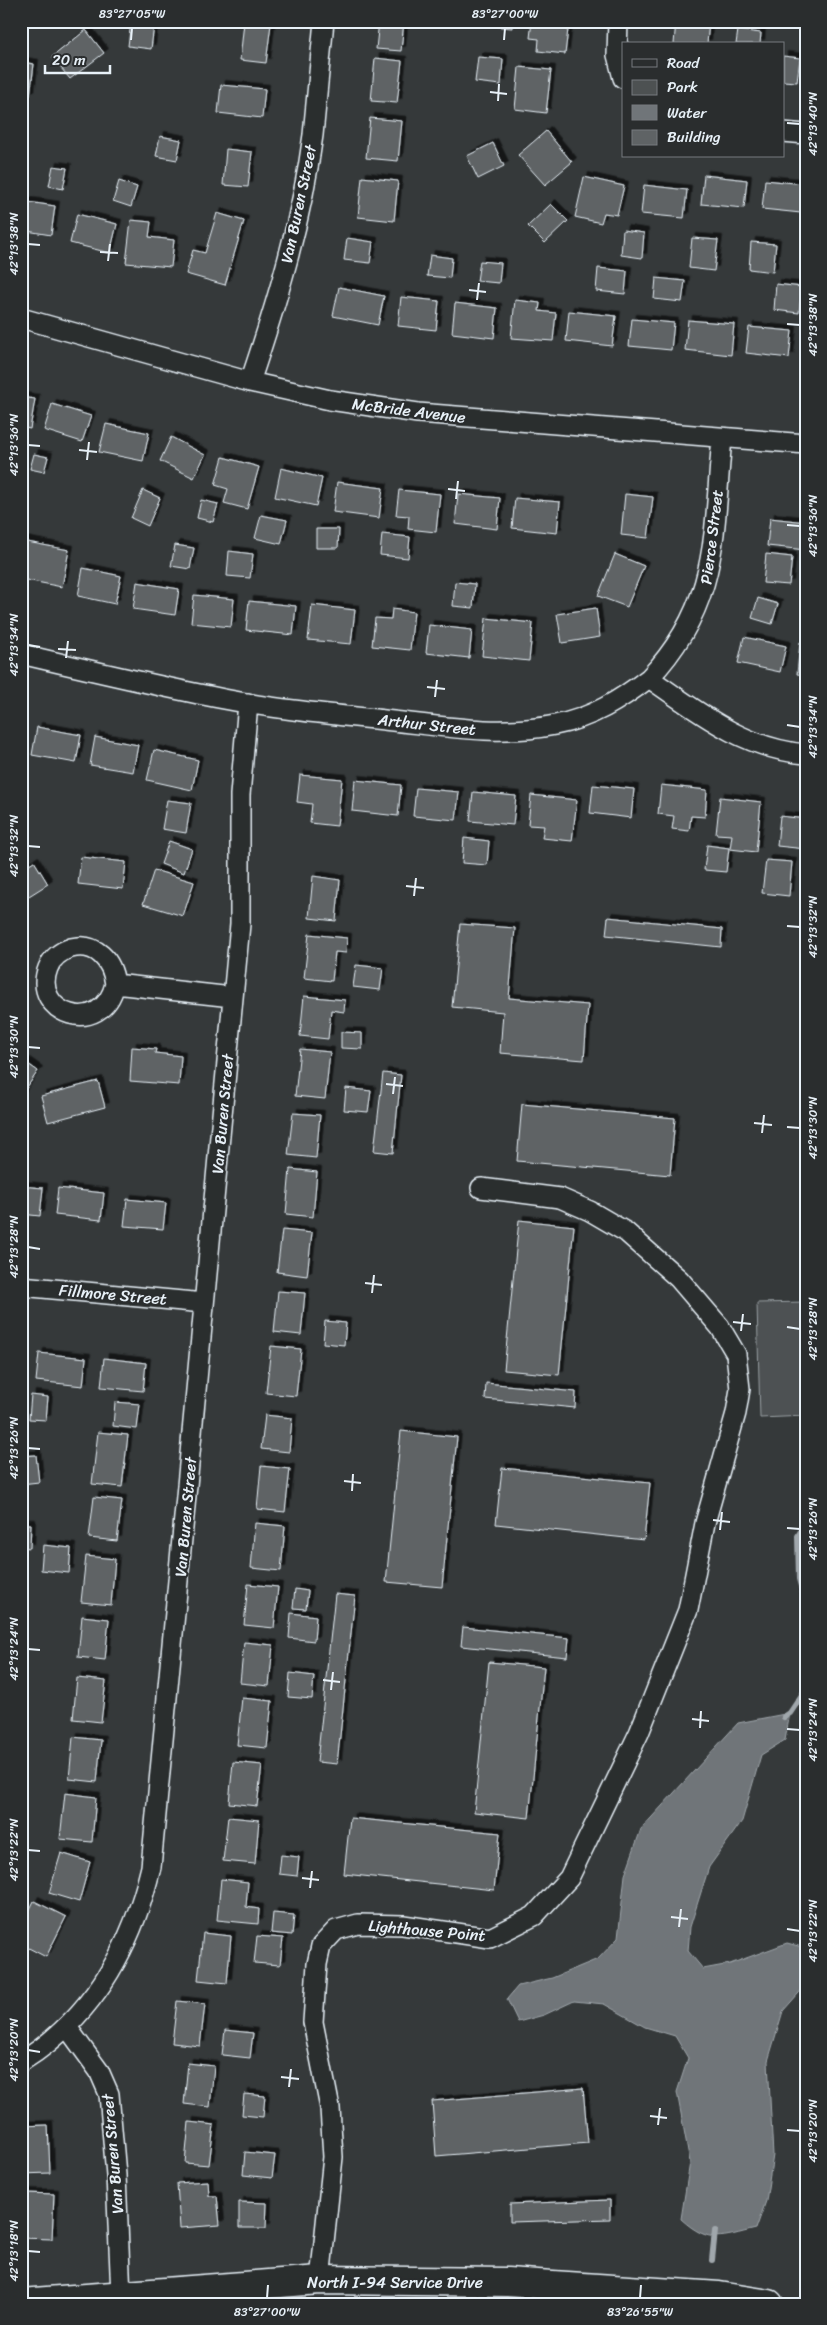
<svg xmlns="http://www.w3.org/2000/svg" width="827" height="2325" font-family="Sriracha,sans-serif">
  <defs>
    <filter id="shadow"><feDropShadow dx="4.5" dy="-4.5" stdDeviation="0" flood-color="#0009"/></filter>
  </defs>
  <rect width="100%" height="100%" fill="#35393a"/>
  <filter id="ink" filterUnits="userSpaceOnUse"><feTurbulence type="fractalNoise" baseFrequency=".02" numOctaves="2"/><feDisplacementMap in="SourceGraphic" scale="10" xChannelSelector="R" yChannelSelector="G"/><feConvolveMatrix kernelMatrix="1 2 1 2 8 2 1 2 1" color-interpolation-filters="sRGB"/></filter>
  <g filter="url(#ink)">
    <path fill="#4d5152" stroke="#9aa1a5" d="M806,1302V1416L760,1418L757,1303Z"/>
    <path fill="#707579" stroke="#a0a7ac" d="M790,1713L785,1740L761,1755L742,1821L709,1867L690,1927L688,1951L703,1969L730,1964L787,1943L806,1948V1985L783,2011L768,2061L773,2155L766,2201L756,2229C721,2237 710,2245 681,2219L690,2162L677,2092L688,2058L675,2036L645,2027L604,2004L574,2001L544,2015L518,2022L507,1999L518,1986L552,1978L598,1959L618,1938L625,1875L641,1829L738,1723Z"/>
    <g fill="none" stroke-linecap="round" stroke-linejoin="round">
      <path stroke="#a0a7ac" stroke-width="6" d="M806,1523L798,1536L799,1579L806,1604
        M784,1717L790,1713L806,1689
        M712,2260L715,2231"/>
    </g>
    <path fill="#5f6365" stroke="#e8f1f8" filter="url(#shadow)" d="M379,21H404L401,51L376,49Z
      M482,21H512V28L482,25Z
      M532,21H569L565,54L538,51L539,39L530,38Z
      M676,21H709L707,44H674Z
      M131,22L154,25L151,49L128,46Z
      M244,22L271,24L266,63L240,60Z
      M86,30L104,53L70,79L52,57Z
      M738,30L761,33L760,44H736Z
      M783,56L800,58L797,82L783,81Z
      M478,57L503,59L501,85L475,82Z
      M375,58L402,61L397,103L371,101Z
      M21,62L34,64L30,96L21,95Z
      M519,67L551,70L546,113L515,109Z
      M221,85L265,89L262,118L218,113Z
      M370,118L402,121L398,161L366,158Z
      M546,131L572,162L545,185L518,155Z
      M160,136L181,140L177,160L156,156Z
      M493,143L504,166L478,179L467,156Z
      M226,149L252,152L248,187L223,185Z
      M53,166L67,168L63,189L49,186Z
      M704,175L747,180L744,208L701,204Z
      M362,177L398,181L394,221L358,217Z
      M584,177L624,186L617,215L604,213L601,223L575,217Z
      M765,180L804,184L801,213L762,209Z
      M119,181L137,187L131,207L113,201Z
      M644,185L687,190L684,218L641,214Z
      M21,201L55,206L51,235L21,230Z
      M551,204L568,221L545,243L528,226Z
      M217,213L244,221L225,285L186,274L193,250L205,253Z
      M77,214L117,224L110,253L70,243Z
      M131,220L151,222L149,237L174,240L171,267L126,263Z
      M623,230L644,233L642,258L621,255Z
      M347,238L373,242L370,263L344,260Z
      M692,238L718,240L714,271L689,268Z
      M751,242L776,244L773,272L749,269Z
      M430,255L452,258L450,278L427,276Z
      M480,261L501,263L499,283L477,281Z
      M598,268L627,271L625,294L596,291Z
      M656,278L685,281L682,302L654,299Z
      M776,284L802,287L799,313L774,310Z
      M339,287L384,296L378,325L333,316Z
      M401,297L439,301L436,330L398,326Z
      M515,300L540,303L539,311L556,313L553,341L511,338Z
      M455,303L497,308L494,338L452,333Z
      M569,311L616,316L612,346L566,341Z
      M632,319L674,323L671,350L629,346Z
      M688,320L734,324L731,355L685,350Z
      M749,327L792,331L789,358L746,353Z
      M21,397L35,399L30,429L21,427Z
      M52,404L91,416L82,442L44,430Z
      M106,424L149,433L143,461L99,452Z
      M171,437L205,455L194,478L160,461Z
      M34,454L48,457L44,472L30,469Z
      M223,457L259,467L247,509L224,503L228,489L215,485Z
      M281,468L322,478L316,506L275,497Z
      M337,482L383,488L379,518L333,512Z
      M143,490L160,498L148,526L131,518Z
      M399,490L440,494L436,532L408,529L409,516L396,515Z
      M458,494L500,498L497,529L455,524Z
      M625,494L653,497L648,538L621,535Z
      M515,498L560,502L557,533L512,528Z
      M201,500L218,504L213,522L197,518Z
      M261,515L287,520L281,544L255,538Z
      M770,518L806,522V550L767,546Z
      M316,529H339L338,548H316Z
      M382,534L410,537L408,558L380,555Z
      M22,541L69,550L62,587L21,579Z
      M175,545L194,548L190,569L171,566Z
      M229,551L253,554L250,578L227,576Z
      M615,554L644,566L627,607L598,596Z
      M766,554L792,557L789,585L763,583Z
      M83,568L121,576L115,604L78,596Z
      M137,582L179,589L175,615L133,609Z
      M455,582L475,584L473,608L453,606Z
      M194,595L234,599L231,627L191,623Z
      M758,598L778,604L772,624L752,618Z
      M249,601L296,606L293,635L246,630Z
      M312,605L355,610L351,644L308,640Z
      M596,608L600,637L562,643L557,614Z
      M392,609L414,612L410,650L372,646L375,618L391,619Z
      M486,618L533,623L529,661L482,656Z
      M429,625L472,630L469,658L426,653Z
      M744,637L786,646L780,672L738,663Z
      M800,642L806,643V675L797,674Z
      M37,727L81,735L76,763L32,755Z
      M95,737L138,745L133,772L90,765Z
      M154,750L198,760L192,790L147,780Z
      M300,775L342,779L337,826L310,823L312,804L297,802Z
      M355,780L401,785L398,816L352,811Z
      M593,785L634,789L631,818L590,813Z
      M661,785L707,790L705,817L691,816L689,831L672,829L674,816L658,814Z
      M416,788L459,792L456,820L413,816Z
      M473,792L516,796L513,825L470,821Z
      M531,795L577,800L572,841L542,838L544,826L528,825Z
      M720,797L761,802L756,852L730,849L732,835L716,834Z
      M167,800L191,803L186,833L162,829Z
      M780,816L806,819V849L777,846Z
      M464,838L489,841L487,865L462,863Z
      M169,841L192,849L184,873L161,864Z
      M707,845L729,848L726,872L704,870Z
      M81,857L126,862L123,889L78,884Z
      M766,860L792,862L789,896L762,893Z
      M34,861L48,884L21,901V869Z
      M154,870L194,882L183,916L143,904Z
      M313,876L340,880L336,921L309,918Z
      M608,917L722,929L721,947L606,935Z
      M460,924L515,928L509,998L588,1005L584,1060L500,1053L503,1012L452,1007Z
      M309,934L347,938L346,953L335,952L332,981L304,978Z
      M356,965L383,968L380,990L353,987Z
      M304,996L345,1000L344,1012L331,1010L328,1039L300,1036Z
      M341,1032L362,1033V1049L341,1048Z
      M132,1047L156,1049L155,1053L181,1056L179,1085L130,1081Z
      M300,1049L330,1052L325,1099L295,1096Z
      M21,1059L38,1071L21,1096Z
      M383,1073L401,1075L393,1153L374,1151Z
      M98,1081L105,1107L48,1122L41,1096Z
      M346,1088L371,1091L368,1112L344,1110Z
      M522,1104L675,1118L670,1175L517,1161Z
      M293,1113L320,1115L316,1158L288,1155Z
      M290,1169L317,1172L313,1217L286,1214Z
      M21,1186L43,1188L40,1216L21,1214Z
      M58,1188L104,1193L101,1220L55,1215Z
      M127,1199L166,1203L163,1229L124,1226Z
      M519,1220L574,1226L559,1375L504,1370Z
      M282,1230L312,1233L307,1276L277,1272Z
      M278,1291L305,1293L301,1335L274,1332Z
      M325,1321L346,1323L344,1345L323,1343Z
      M271,1346L301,1349L296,1396L266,1393Z
      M39,1353L86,1358L83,1386L36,1381Z
      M104,1358L146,1363L143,1391L101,1387Z
      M486,1383L576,1392L575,1408L485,1399Z
      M31,1395L48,1397L46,1420L29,1419Z
      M115,1402L140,1404L137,1429L113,1426Z
      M265,1415L292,1418L289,1452L261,1449Z
      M401,1431L457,1437L442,1587L386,1582Z
      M98,1432L128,1435L122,1487L92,1484Z
      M36,1455L39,1482L21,1484V1456Z
      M261,1466L290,1469L285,1512L257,1509Z
      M502,1468L650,1483L644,1540L496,1524Z
      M94,1497L122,1500L117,1541L89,1538Z
      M255,1523L285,1526L281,1571L251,1568Z
      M21,1524H31L30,1548L21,1547Z
      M43,1545L71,1548L69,1573L41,1570Z
      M86,1556L115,1559L111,1605L81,1602Z
      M248,1584L278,1587L274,1628L244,1625Z
      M295,1589L308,1591L306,1609L293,1608Z
      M335,1594L355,1596L337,1764L317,1762Z
      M291,1613L316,1616L314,1641L289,1638Z
      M82,1616L109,1619L105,1660L78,1657Z
      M463,1627L569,1638L567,1657L461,1646Z
      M244,1642L273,1645L269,1686L240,1683Z
      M489,1662L544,1667L529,1818L474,1812Z
      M290,1673L314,1676L312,1699L288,1697Z
      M77,1678L106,1681L101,1722L73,1719Z
      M242,1698L272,1701L267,1748L237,1745Z
      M73,1737L101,1740L97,1782L69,1779Z
      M233,1762L262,1765L257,1806L229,1803Z
      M65,1793L96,1797L92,1842L60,1839Z
      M228,1817L259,1820L255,1864L223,1861Z
      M350,1818L500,1833L494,1890L344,1874Z
      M61,1853L90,1862L79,1902L49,1893Z
      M281,1855L299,1857L297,1876L279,1874Z
      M221,1879L248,1882L246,1907L259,1909L258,1924L217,1920Z
      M34,1901L66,1917L46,1957L21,1944V1927Z
      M273,1913L294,1915L292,1935L271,1933Z
      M203,1933L231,1936L227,1983L198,1980Z
      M257,1936L283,1938L280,1965L254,1963Z
      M177,2001L205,2004L200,2046L172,2043Z
      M225,2030L253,2033L250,2058L222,2055Z
      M188,2063L214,2066L210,2107L184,2104Z
      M583,2088L588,2143L436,2156L432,2101Z
      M244,2094L265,2096L263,2117L242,2115Z
      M189,2122L214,2125L209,2165L185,2163Z
      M48,2125L50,2173L21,2174V2126Z
      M245,2152L275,2155L272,2178L243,2175Z
      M208,2181L209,2196H217L220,2225L180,2228L177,2183Z
      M25,2193L54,2194L52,2239L21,2238V2212H24Z
      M610,2200V2219L510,2222V2204Z
      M239,2202L267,2203L266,2228H239Z"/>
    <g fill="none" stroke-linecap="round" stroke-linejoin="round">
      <g stroke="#e8f1f8" stroke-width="22">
        <path id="street" d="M618,21L617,55L623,78
          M783,132L806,134
          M21,318L250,382L330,400L418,413L806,444
          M250,382C277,302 302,219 313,135C317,97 320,59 324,21
          M21,654C89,670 156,686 224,699C280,710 337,715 393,721C447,727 501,736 555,725C592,718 620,700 649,678C698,712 744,749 806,754
          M649,678C720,603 713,534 722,438
          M115,984C102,1039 30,1014 48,968C52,958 61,951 71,948C96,942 112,960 115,984L232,997
          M21,1286L204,1303
          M67,2027L99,2071L109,2094L116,2175L121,2296
          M21,2062C92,2018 132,1947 151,1867L240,924V795L248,703
          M320,2280L333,2157L330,2108L313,2022L317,1964L321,1946L336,1930L358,1924L403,1925L490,1938L534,1916L569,1878L639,1733L688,1610L705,1523L736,1413L740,1389L736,1354L720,1327L679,1279L626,1232L590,1211L560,1198L481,1188"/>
      </g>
      <g stroke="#e8f1f8" stroke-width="31">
        <path id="secondary" d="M21,2303L320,2280L507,2282L719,2296L769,2304"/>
      </g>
      <use href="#street" stroke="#2a2d2e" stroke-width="19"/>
      <use href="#secondary" stroke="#2a2d2e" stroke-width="28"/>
    </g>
  </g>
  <path fill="none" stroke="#e8f1f8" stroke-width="2" d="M131,40L132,28M504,40L505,28M490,92L507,94M498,101L499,84M787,123L800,124M28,244L40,245M100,252L118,253M108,261L110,244M469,290L486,292M477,300L479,283M787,324L800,325M28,445L40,446M79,450L97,452M87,460L89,442M448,489L465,491M456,499L458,481M787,525L800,526M28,645L40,647M58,649L76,650M66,658L68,641M427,687L445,689M435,697L437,680M787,725L800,727M28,846L40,847M406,886L424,888M414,896L416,878M787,926L800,927M28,1047L40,1048M386,1084L403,1086M393,1094L395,1077M754,1123L772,1125M787,1127L800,1128M762,1133L764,1115M28,1247L40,1249M365,1283L382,1285M372,1293L374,1275M733,1322L751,1324M787,1327L800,1329M741,1331L743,1314M28,1448L40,1449M344,1481L361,1483M352,1491L353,1474M713,1520L730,1522M787,1528L800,1529M720,1530L722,1512M28,1649L40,1650M323,1680L340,1682M331,1690L333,1672M692,1719L709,1721M700,1728L701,1711M787,1729L800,1730M28,1850L40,1851M302,1878L319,1880M310,1888L312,1871M671,1917L688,1919M679,1927L681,1909M787,1929L800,1931M28,2050L40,2052M281,2077L299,2079M289,2087L291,2069M650,2116L667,2118M658,2125L660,2108M787,2130L800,2131M28,2251L40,2252M267,2298L268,2285M640,2298L641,2285"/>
  <g text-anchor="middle" stroke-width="4" stroke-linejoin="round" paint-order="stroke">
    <g font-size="16" fill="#e8f1f8" stroke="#2a2d2e">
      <text transform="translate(298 204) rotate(-78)" y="6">Van Buren Street</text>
      <text transform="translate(409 410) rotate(7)" y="6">McBride Avenue</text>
      <text transform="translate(711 537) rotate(-83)" y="6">Pierce Street</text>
      <text transform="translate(427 724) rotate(6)" y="6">Arthur Street</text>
      <text transform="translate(222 1114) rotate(-85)" y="6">Van Buren Street</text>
      <text transform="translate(113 1294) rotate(5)" y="6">Fillmore Street</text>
      <text transform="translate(185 1517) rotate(-85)" y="6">Van Buren Street</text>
      <text transform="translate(427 1930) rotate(5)" y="6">Lighthouse Point</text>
      <text transform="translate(112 2154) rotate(-95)" y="6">Van Buren Street</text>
      <text x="395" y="2288">North I-94 Service Drive</text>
    </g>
  </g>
  <rect width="827" height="2325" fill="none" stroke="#2a2d2e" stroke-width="55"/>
  <rect x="622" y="42" width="162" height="115" fill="#2a2d2e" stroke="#767b7f"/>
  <rect x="632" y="59" width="25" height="8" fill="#2a2d2e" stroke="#767b7f"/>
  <text x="667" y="68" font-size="15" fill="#e8f1f8">Road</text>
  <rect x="632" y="80" width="25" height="15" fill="#4d5152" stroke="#767b7f"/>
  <text x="667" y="92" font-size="15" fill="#e8f1f8">Park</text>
  <rect x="632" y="105" width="25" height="15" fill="#707579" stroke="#767b7f"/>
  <text x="667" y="118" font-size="15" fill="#e8f1f8">Water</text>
  <rect x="632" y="130" width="25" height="15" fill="#5f6365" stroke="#767b7f"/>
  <text x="667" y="142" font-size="15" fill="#e8f1f8">Building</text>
  <path d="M45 65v8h65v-8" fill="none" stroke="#e8f1f8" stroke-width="2.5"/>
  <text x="52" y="65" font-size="15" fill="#e8f1f8" stroke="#2a2d2e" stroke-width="4" paint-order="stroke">20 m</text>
  <rect x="28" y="28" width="772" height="2270" fill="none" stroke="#e8f1f8" stroke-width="2"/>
  <g font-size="12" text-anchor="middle" fill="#e8f1f8">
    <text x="132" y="18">83°27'05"W</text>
    <text x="505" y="18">83°27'00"W</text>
    <text transform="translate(813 124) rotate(-90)" y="4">42°13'40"N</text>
    <text transform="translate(14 244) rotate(-90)" y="4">42°13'38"N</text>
    <text transform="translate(813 325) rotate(-90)" y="4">42°13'38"N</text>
    <text transform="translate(14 445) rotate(-90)" y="4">42°13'36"N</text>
    <text transform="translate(813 526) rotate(-90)" y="4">42°13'36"N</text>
    <text transform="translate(14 645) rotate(-90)" y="4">42°13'34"N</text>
    <text transform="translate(813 727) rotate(-90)" y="4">42°13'34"N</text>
    <text transform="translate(14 846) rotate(-90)" y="4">42°13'32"N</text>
    <text transform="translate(813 927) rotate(-90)" y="4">42°13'32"N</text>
    <text transform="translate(14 1047) rotate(-90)" y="4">42°13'30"N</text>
    <text transform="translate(813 1128) rotate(-90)" y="4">42°13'30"N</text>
    <text transform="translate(14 1247) rotate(-90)" y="4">42°13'28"N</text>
    <text transform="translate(813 1329) rotate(-90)" y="4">42°13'28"N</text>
    <text transform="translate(14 1448) rotate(-90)" y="4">42°13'26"N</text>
    <text transform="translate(813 1529) rotate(-90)" y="4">42°13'26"N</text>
    <text transform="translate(14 1649) rotate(-90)" y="4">42°13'24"N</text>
    <text transform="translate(813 1730) rotate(-90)" y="4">42°13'24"N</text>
    <text transform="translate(14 1850) rotate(-90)" y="4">42°13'22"N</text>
    <text transform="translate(813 1931) rotate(-90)" y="4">42°13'22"N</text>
    <text transform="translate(14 2050) rotate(-90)" y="4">42°13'20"N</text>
    <text transform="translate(813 2131) rotate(-90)" y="4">42°13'20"N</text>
    <text transform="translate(14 2251) rotate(-90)" y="4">42°13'18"N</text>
    <text x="267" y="2316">83°27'00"W</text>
    <text x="640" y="2316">83°26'55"W</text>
  </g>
</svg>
